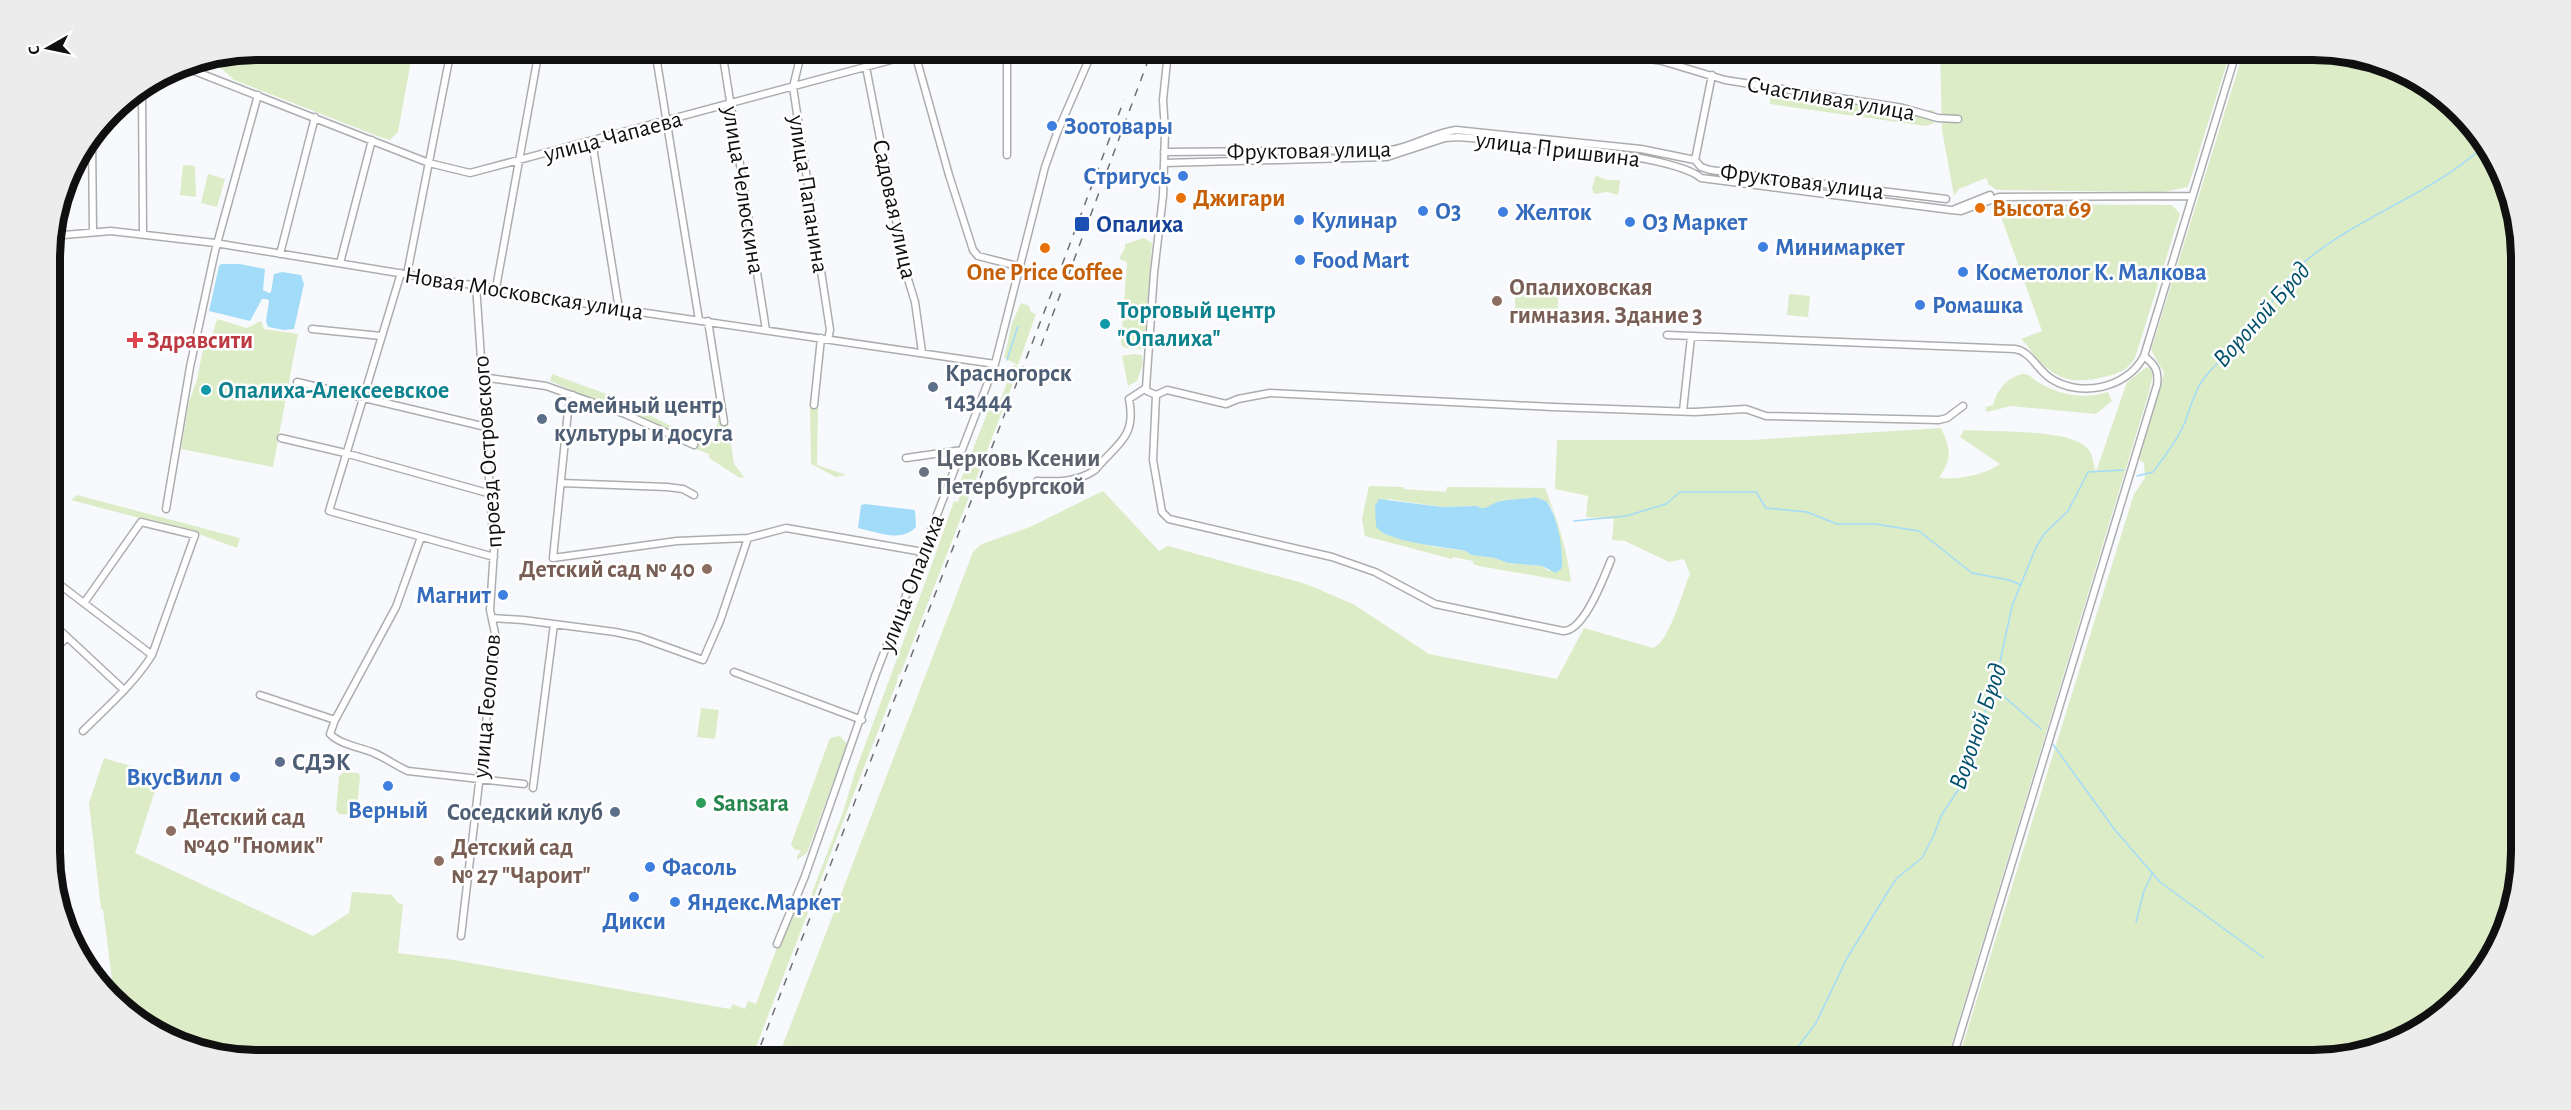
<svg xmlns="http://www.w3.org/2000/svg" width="2571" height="1110" font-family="'Alegreya Sans',sans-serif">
  <rect width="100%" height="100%" fill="#f8f9fc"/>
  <path fill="#dcecc7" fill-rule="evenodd" d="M258,50H413L398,132L390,140L380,137L234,80L222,69L203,60Z
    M1940,50H2231L2188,187L2164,192L1997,190L1989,185L1986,178L1959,189L1954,196L1942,130Z
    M2244,50H2313L2392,65L2478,131L2520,231L2521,852L2506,931L2440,1018L2380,1049L2326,1060H1958L2134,494L2145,478L2144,463L2139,459L2164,373L2151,350Z
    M1770,91L1923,116L1928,110H1933L1937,115L1934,123L1926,126L1770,104Z
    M183,165L195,166L196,197L180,195Z
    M208,174L225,179L217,207L201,203Z
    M1597,176L1607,180H1620L1618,195L1607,192L1594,194L1592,189L1595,177Z
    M2009,204L2172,205L2180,214L2135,358C2128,370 2118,374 2104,377C2072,385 2054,379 2033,354C2029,348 2026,343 2021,339L2042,331L1999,211L2000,207Z
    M1144,238L1152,243L1144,345L1142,349L1126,348L1121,345L1127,262L1119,259L1125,248V244Z
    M1515,287H1558V316H1515Z
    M1789,294L1810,296L1808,317L1787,315Z
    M1021,303L1029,306L1031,312L1036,314L1018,365L1004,358L1012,323Z
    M217,319L247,328L261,321L264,329L298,334L273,467L181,449L189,402L197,380L203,349L210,343Z
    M1134,354L1142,355L1143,364L1137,381L1128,386L1122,356Z
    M1014,365L1019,367L1005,404L900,675L898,674L897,682L751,1060H258L179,1045L114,995L103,909H101L89,803L104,758L160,775L135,853L313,936L349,913L352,892L392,895L398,903L403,904L398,953L454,960L730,1009L733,1004L745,1009L748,1001L756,1004L776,950L800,895L810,898L843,812L855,772L932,564L954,501L958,502L963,487L959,484L993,399L1000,401Z
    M2147,367H2150L2153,374L2149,392L1947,1060H777L973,552L982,544L1030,527L1103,491L1159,551L1168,546L1306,584L1353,604L1429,654L1557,679L1584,628L1653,648C1669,643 1683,590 1690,574L1684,559L1669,562L1625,541L1612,540L1614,519L1586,517L1588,496L1555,489L1557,440H1752L1941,428C1951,450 1952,458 1939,478C1959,480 1984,475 2000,464L1960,437L1964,430C1991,432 2068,429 2086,447C2093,452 2093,465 2096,472L2127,382Z
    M552,374L617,398L705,444L718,423L715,397L724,396L734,464L744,477L740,478L709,458V454L687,446L640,416L618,410L550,381Z
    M2022,374C2030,374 2032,378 2038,382C2061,396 2084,399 2108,392L2112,401L2096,414L2011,406L1987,412L1985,407L1993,405C1997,390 2006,378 2022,374Z
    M810,408H818L817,465L846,475L836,477L811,464Z
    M1369,486L1403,487L1404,489L1446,492L1447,487L1545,488C1557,519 1567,549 1571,582L1479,566L1473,564V561L1453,557L1452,559L1365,536L1362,519ZM1535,497C1539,499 1544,500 1548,503C1557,513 1560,547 1562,560L1549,571L1542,566L1508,563L1495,558L1471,555L1467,551L1435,547L1383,533L1388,499L1442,507L1477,506C1485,511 1488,507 1495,503C1505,498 1523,500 1535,497Z
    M77,495L240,538L237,548L196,533L71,500Z
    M701,708L719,710L715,739L697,737Z
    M840,736L847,744L807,853L797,860V856L801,851L794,849L791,844L830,738Z
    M344,772L358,773L360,776L357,810L352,815L339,814L336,810L339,776Z"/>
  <path fill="#a3dcf8" d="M221,264H240L265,269L263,290L269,293L271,292L274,274L282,272L301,275L304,284L294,329L284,330L268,327L266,321L269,301L267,299H262L250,321L209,311L219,266Z
    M1535,497L1546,501C1558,516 1563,549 1562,568L1556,573L1542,566L1508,563L1495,558L1471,555L1466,551C1448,547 1383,542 1376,526L1375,506L1379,499L1442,507L1477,506C1485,511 1488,506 1495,503C1505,498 1523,500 1535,497Z
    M865,504L915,510L916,527C901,543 877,532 858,528L861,505Z"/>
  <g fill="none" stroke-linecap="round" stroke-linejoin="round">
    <path stroke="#a3dcf8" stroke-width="1.5" d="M1007,360L1018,326
      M2137,476L2153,472C2164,457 2178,440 2185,422C2190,408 2194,393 2202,381C2214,363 2230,354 2245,340C2267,317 2276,286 2302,264C2357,216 2430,196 2484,146
      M1574,521L1626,516L1666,504L1680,492H1756L1766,508L1807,512L1837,524H1875L1919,531L1972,573L2009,580L2021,585
      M1992,686L2041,729
      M2052,743L2115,830L2160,882L2264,958
      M2136,922L2144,891L2152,874
      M1788,1060L1816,1023L1847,958L1889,890L1897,878L1922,858L1933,837L1941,816L1962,784L1998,671L2012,606L2036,547L2045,533L2068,511L2088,472L2123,470"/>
    <g stroke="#acadb0" stroke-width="9">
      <path id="minor" d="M655,50L699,320
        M722,50L766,330
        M802,50L793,87L830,330L828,339
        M1148,50L1219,54L1606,52L1662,61L1725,80L1903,108L1938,118L1958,119
        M921,51L918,64L949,175L973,250L978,256L1021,267
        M179,65L429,163L470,173L910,55L1060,50
        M866,67L907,276L915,302L922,352
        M142,88L143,233
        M92,138L93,231
        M592,141L619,309
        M1164,152L1391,150C1414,146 1433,133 1456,130L1641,149L1695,160L1701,167L1710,170L1946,199
        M1007,155V50
        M1695,160L1712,75
        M1164,163L1387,157L1445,138L1458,137C1503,141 1673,153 1701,178L1951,210L1961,211L1999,197L2192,196
        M1955,209L1990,195
        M52,236L111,231L215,243L619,309L995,364
        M280,254L315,117
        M340,263L372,140
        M401,273L329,511L494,557
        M407,274L451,50
        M496,288L539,50
        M708,321L724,422
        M312,329L381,336
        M1667,335L2015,349C2030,351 2037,369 2050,378C2079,398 2127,389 2144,356L2237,50
        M482,377L546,386L625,414L694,445
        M297,382L486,427
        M573,395L568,411L553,558L677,541L748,538L786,528L923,552
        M1156,395L1167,390L1226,404L1238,399L1270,393L1553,407L1695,412L1746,409L1766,416L1939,420L1947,418L1963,406
        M1156,395L1153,460L1162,512L1169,519L1332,557L1375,572L1435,604L1563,631C1584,632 1604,577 1611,560
        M1156,395L1147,391L1146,388L1154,273L1163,196L1165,131L1163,100L1168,52
        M814,405L821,338
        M1683,411L1691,337
        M281,438L345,453L491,494
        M906,458L962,450
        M1037,481C1057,482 1078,482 1095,470C1116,444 1137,438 1129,399L1146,388
        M561,483L667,487L683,489L694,495
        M166,509L190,367L215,251L258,95
        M51,526L55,519
        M421,537L396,607L335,720L330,734C341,745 360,747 374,753C386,758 396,766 408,771L524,784
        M51,578L152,655
        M492,618L523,620L615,632L639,637L703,660L720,621L748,538
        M51,622L124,690
        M51,654L67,637
        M734,672L862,720
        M260,695L335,720
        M83,731C107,707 134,684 152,655L195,535L141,522L84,603
        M533,788L554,624
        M51,809L63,906
        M461,936L496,638L490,610L494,550L476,285
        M777,944L805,876L875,676L995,364L1045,167L1057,133L1093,50
        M1952,1060L2157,385C2159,370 2155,365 2144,356"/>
    </g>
    <use href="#minor" stroke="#fff" stroke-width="6"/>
    <path stroke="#6e6f70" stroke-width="1.5" stroke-dasharray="8 8" stroke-linecap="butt" d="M1062,265L1124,100
      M1068,276L1152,50
      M1041,346L1063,287
      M755,1060L1055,284"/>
  </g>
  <g fill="#3f7fe0" stroke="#fff" stroke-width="2">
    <circle cx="1052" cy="126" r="6"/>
    <circle cx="1183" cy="176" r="6"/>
    <circle cx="1423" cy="211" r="6"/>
    <circle cx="1503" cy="212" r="6"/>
    <circle cx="1299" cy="220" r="6"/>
    <circle cx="1630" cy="222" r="6"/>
    <circle cx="1763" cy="247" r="6"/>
    <circle cx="1300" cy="260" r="6"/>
    <circle cx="1963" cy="272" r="6"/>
    <circle cx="1920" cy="305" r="6"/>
    <circle cx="503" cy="595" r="6"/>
    <circle cx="235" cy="777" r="6"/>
    <circle cx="388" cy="786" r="6"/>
    <circle cx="650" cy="867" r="6"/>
    <circle cx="634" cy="897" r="6"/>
    <circle cx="675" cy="902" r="6"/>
  </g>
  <g fill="#e8710a" stroke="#fff" stroke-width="2">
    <circle cx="1181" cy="198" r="6"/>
    <circle cx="1980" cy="208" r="6"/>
    <circle cx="1045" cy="248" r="6"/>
  </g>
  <rect fill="#1a4fb4" stroke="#fff" stroke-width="2" x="1074" y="216" width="16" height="16" rx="3"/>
  <g fill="#8d6e63" stroke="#fff" stroke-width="2">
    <circle cx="1497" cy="301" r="6"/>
    <circle cx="707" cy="569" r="6"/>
    <circle cx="171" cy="831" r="6"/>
    <circle cx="439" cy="861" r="6"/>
  </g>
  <g fill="#0f9aa8" stroke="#fff" stroke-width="2">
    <circle cx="1105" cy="324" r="6"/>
    <circle cx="206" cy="390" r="6"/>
  </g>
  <path fill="#e0444e" stroke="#fff" stroke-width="2" d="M132 331h6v6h6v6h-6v6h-6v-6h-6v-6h6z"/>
  <g fill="#5c6f8a" stroke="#fff" stroke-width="2">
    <circle cx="933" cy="387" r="6"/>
    <circle cx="542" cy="419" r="6"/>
    <circle cx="280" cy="762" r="6"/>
    <circle cx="615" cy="812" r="6"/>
  </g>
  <circle fill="#6b7280" stroke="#fff" stroke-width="2" cx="924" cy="472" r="6"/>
  <circle fill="#2e9e5b" stroke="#fff" stroke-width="2" cx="701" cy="803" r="6"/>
  <g text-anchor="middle" stroke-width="5" stroke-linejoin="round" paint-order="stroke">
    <g font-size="24" fill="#101011" stroke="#fff">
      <text transform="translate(1831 98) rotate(10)" y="8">Счастливая улица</text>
      <text transform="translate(613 136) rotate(-15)" y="8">улица Чапаева</text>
      <text transform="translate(1558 149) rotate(7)" y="8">улица Пришвина</text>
      <text transform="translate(1309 150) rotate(-1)" y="8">Фруктовая улица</text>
      <text transform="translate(1802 181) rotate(7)" y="8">Фруктовая улица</text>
      <text transform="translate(744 190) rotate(81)" y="8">улица Челюскина</text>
      <text transform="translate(809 194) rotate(81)" y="8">улица Папанина</text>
      <text transform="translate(895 209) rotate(78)" y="8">Садовая улица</text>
      <text transform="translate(524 293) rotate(9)" y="8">Новая Московская улица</text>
      <text transform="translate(487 452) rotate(-94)" y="8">проезд Островского</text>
      <text transform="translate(911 583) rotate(-69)" y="8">улица Опалиха</text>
      <text transform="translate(486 706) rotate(-85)" y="8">улица Геологов</text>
    </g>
    <g font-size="24" font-weight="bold" fill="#366cbe" stroke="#fff" text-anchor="start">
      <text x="1064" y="134">Зоотовары</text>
      <text x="1171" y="184" text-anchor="end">Стригусь</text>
      <text x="1435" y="219">О3</text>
      <text x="1515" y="220">Желток</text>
      <text x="1311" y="228">Кулинар</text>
      <text x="1642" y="230">О3 Маркет</text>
      <text x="1775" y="255">Минимаркет</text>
      <text x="1312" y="268">Food Mart</text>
      <text x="1975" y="280">Косметолог К. Малкова</text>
      <text x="1932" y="313">Ромашка</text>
      <text x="491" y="603" text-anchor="end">Магнит</text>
      <text x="223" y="785" text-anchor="end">ВкусВилл</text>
      <text x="388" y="818" text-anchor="middle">Верный</text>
      <text x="662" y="875">Фасоль</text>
      <text x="687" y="910">Яндекс.Маркет</text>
      <text x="634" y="929" text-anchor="middle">Дикси</text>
    </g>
    <g font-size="24" font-weight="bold" fill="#c56008" stroke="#fff" text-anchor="start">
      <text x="1193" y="206">Джигари</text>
      <text x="1992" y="216">Высота 69</text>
      <text x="1045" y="280" text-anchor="middle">One Price Coffee</text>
    </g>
    <g font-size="24" font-weight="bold" fill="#164399" stroke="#fff" text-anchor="start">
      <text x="1096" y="232">Опалиха</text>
    </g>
    <g font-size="24" font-weight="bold" fill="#785e54" stroke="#fff" text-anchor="start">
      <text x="1509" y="295">Опалиховская<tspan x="1509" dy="28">гимназия. Здание 3</tspan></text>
      <text x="695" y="577" text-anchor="end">Детский сад № 40</text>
      <text x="183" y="825">Детский сад<tspan x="183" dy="28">№40 "Гномик"</tspan></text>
      <text x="451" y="855">Детский сад<tspan x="451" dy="28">№ 27 "Чароит"</tspan></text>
    </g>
    <g font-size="24" font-weight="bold" fill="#0d838f" stroke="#fff" text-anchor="start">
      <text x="1117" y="318">Торговый центр<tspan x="1117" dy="28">"Опалиха"</tspan></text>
      <text x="218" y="398">Опалиха-Алексеевское</text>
    </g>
    <g font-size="24" font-weight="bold" fill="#be3a42" stroke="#fff" text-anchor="start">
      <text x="147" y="348">Здравсити</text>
    </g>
    <g font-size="24" font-weight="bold" fill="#4e5e75" stroke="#fff" text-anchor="start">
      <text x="945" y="381">Красногорск<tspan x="945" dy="28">143444</tspan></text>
      <text x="554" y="413">Семейный центр<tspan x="554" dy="28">культуры и досуга</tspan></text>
      <text x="292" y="770">СДЭК</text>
      <text x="603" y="820" text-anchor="end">Соседский клуб</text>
    </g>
    <g font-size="24" font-weight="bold" fill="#5b616d" stroke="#fff" text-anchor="start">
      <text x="936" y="466">Церковь Ксении<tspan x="936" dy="28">Петербургской</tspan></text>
    </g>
    <g font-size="24" font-weight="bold" fill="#27864d" stroke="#fff" text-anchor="start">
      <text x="713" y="811">Sansara</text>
    </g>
    <g font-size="26" font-style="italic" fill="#00506b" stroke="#fff">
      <text transform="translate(2261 314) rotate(-48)" y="9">Вороной Брод</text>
      <text transform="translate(1977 726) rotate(-71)" y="9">Вороной Брод</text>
    </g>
  </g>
  <path d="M0 0H2571V1110H0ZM258 60H2313A198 198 0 0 1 2511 258V852A198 198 0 0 1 2313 1050H258A198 198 0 0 1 60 852V258A198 198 0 0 1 258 60Z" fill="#ececec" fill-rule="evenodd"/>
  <path fill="none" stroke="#101011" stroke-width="8" d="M258 60H2313A198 198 0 0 1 2511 258V852A198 198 0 0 1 2313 1050H258A198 198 0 0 1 60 852V258A198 198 0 0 1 258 60Z"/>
  <g transform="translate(48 48) rotate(261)" stroke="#ffffff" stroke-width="4.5" paint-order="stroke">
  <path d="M0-4.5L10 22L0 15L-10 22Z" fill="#101011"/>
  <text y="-9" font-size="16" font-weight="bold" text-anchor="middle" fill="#101011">С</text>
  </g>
</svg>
